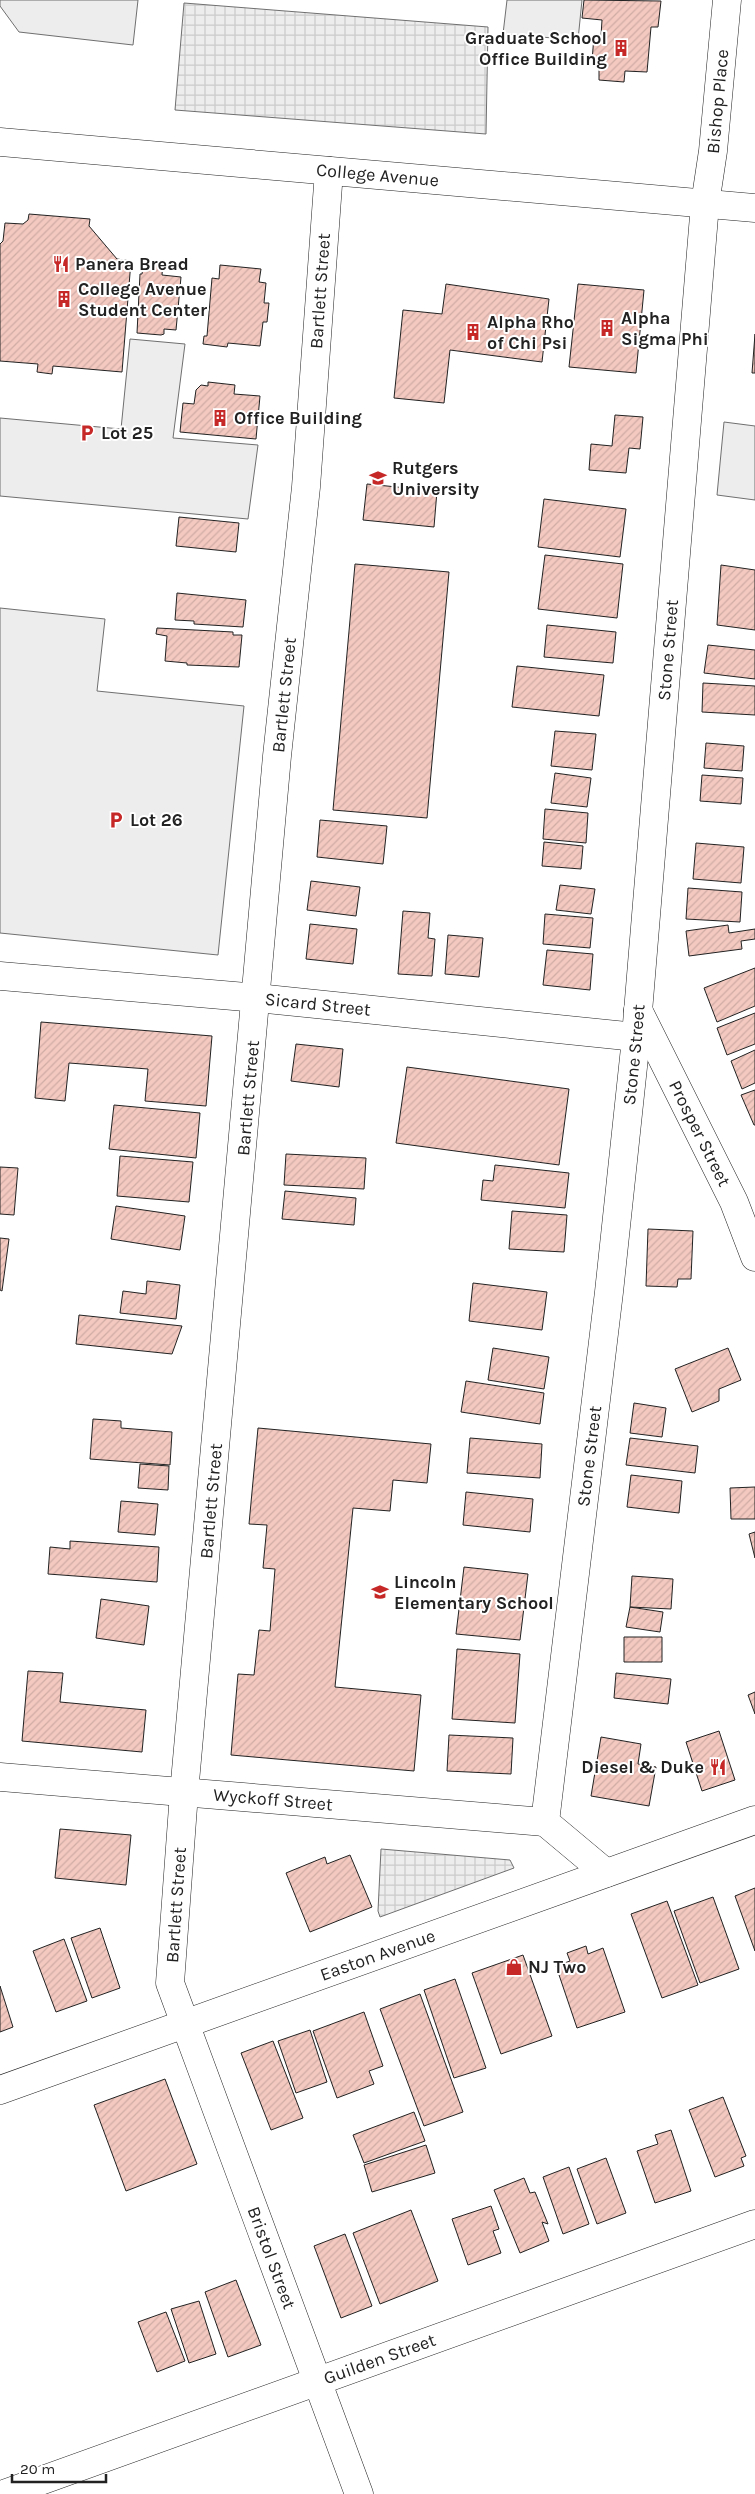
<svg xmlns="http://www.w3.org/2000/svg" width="755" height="2494" font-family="Karla,sans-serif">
  <defs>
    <pattern id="plaza-grid" width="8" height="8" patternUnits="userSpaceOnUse" patternTransform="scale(1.25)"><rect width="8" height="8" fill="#ededed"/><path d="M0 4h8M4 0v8" fill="none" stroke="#cbcbcb"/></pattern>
    <pattern id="building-hatch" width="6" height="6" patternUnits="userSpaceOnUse" patternTransform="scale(1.25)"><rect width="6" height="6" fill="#f3c9c0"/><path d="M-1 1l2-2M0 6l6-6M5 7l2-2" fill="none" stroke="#d0aca5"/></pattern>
  </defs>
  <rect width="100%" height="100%" fill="#fff"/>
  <path fill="#ededed" stroke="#6f6f6f" d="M0,0H138L133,45L19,32L0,6Z
    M507,0H582L578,40L503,34Z
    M130,339L185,344L173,438L258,445L248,519L0,496V418L121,429Z
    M724,422L755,426V500L717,495Z
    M0,608L105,619L97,691L244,706L218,955L0,933Z"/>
  <path fill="url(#plaza-grid)" stroke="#6f6f6f" d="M184,3L488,27L486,134L175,110Z
    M381,1849L510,1860L514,1868L380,1917L378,1911Z"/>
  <path fill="url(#building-hatch)" stroke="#222" d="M584,0L661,1L658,27H651L647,72L625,71L624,82L599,80V61H592L594,36H601L602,20L582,18Z
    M29,214L90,219L89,226L117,259L131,261L122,372L53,366L52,374L37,372L38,364L0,361V244L3,241L5,223L23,224L28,220Z
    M144,260L163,262L162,275L181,277L176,330L164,329V334L161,335L137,333L140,274H142Z
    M220,265L261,269L259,282L266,283L264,303H269L267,322H263L260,346L228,343L227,347L203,344L204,336H207L212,278L219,279Z
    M446,284L549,299L542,362L450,350L444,403L394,398L403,310L442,314Z
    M578,284L644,290L636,373L569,367Z
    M755,334V373H752Z
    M208,382L235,385L234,394L260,396L256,439L180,432L183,403L194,404L196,390L201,385L208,386Z
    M615,415L643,417L640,449L629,448L626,473L589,470L591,444L612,446Z
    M367,484L437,491L434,527L363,520Z
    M544,499L626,509L620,557L538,547Z
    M179,517L239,523L236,552L176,546Z
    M545,555L623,564L617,618L538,609Z
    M355,564L449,572L427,818L333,810Z
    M721,565L755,570V630L717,625Z
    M177,593L246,600L243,627L194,624V621L175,620Z
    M547,625L616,632L613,663L544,657Z
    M157,628L233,632V635H242L239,667L187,665V663L165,661L167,636L156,634Z
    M708,645L755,650V679L704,673Z
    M517,666L604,675L599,716L512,707Z
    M703,683L755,686V715L702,712Z
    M555,731L596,734L592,770L551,766Z
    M706,743L744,746L742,771L704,768Z
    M555,773L591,778L587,807L551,803Z
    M702,775L743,778L741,804L700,801Z
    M545,809L588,813L586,843L543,839Z
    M320,820L387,826L383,864L317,857Z
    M544,842L583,846L581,869L542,866Z
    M696,843L744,847L741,883L693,879Z
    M311,881L360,887L356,916L307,910Z
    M560,885L595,889L591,914L556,910Z
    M688,888L742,892L740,922L686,919Z
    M403,911L430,913L428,938L435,939L432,976L398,974Z
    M545,914L593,918L590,948L543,944Z
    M310,924L357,929L353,964L306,959Z
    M728,925L729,933L755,929V939L741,941L742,949L689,956L686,931Z
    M448,935L483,938L479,977L445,974Z
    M547,950L593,954L590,990L543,985Z
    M755,968V1006L717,1022L704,988Z
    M755,1013V1044L727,1055L717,1028Z
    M41,1022L212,1036L206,1106L145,1101L148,1069L69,1063L65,1101L35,1098Z
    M296,1044L343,1049L339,1087L291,1081Z
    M755,1050V1083L742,1089L731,1061Z
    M407,1067L569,1089L559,1165L396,1143Z
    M755,1090V1125H754L741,1095Z
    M114,1105L200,1113L196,1158L109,1149Z
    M286,1154L366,1158L364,1189L284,1185Z
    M120,1156L193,1162L189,1202L117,1196Z
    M495,1165L569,1173L565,1208L481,1200L483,1180L493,1181Z
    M0,1167L18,1168L14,1215L0,1214Z
    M285,1191L356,1198L354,1225L282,1219Z
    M116,1206L185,1216L180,1250L111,1239Z
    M512,1211L567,1215L564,1252L509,1249Z
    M648,1229L693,1231L691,1279H678L677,1287L646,1286Z
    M0,1238L9,1239L2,1291L0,1290Z
    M147,1281L180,1285L176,1319L120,1313L123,1291L146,1294Z
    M473,1283L547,1292L542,1330L469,1321Z
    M79,1315L182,1326L172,1354L76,1344Z
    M493,1348L549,1357L544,1389L488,1380Z
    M728,1348L741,1380L719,1389V1401L692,1412L675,1369Z
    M466,1381L544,1393L540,1424L461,1412Z
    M634,1403L666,1408L662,1437L630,1433Z
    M93,1419L121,1421V1428L172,1432L170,1465L90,1459Z
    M258,1428L431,1444L427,1483L393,1480L390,1511L353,1508L335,1687L421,1695L414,1771L231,1755L238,1674L254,1675L259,1630L270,1631L275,1569L263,1568L267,1525L249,1524Z
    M470,1438L542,1444L540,1478L467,1473Z
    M630,1438L698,1446L695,1473L626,1465Z
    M140,1464L169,1466L168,1490L138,1488Z
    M631,1475L682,1481L679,1513L627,1507Z
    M755,1487V1519H731L730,1488Z
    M466,1492L533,1499L530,1532L463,1525Z
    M121,1501L158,1504L155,1535L118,1532Z
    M755,1532V1558L749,1534Z
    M70,1541L159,1547L157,1582L48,1574L50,1547L70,1549Z
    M464,1567L528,1574L520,1640L456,1634Z
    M632,1576L673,1579L671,1609L630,1607Z
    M101,1599L149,1606L144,1645L96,1638Z
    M630,1607L663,1612L660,1632L626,1627Z
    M624,1637H662V1662H624Z
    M457,1649L520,1654L515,1723L452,1719Z
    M28,1671L63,1673L60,1702L146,1710L142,1752L22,1741Z
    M616,1673L671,1679L668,1704L614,1698Z
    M755,1692V1714L748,1695Z
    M719,1731L735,1780L702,1791L686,1742Z
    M449,1735L513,1738L511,1774L447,1771Z
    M601,1737L641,1744L638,1764L656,1767L649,1806L591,1796Z
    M60,1829L131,1835L126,1885L55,1878Z
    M350,1855L372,1907L310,1932L286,1873L325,1857L327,1864Z
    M755,1888V1951L735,1896Z
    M713,1897L739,1969L700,1983L674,1911Z
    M667,1901L698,1985L662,1998L631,1914Z
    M100,1928L120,1988L92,1998L71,1938Z
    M64,1939L87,2001L56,2012L33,1951Z
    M586,1946L588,1954L603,1948L625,2012L577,2028L556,1966L570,1961L567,1953Z
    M523,1955L552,2036L501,2054L472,1973Z
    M455,1979L486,2068L454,2078L424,1990Z
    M0,1986L13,2027L0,2032Z
    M420,1994L463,2112L424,2126L380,2009Z
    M364,2012L383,2066L369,2071L374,2084L337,2098L313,2031Z
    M310,2030L327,2082L296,2093L278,2041Z
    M273,2041L303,2118L271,2130L241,2053Z
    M165,2079L197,2164L126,2191L94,2105Z
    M723,2097L746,2156L741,2158L744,2166L715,2177L689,2110Z
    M414,2112L425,2141L364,2163L353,2135Z
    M671,2130L691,2191L655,2203L637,2151L658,2144L655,2135Z
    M426,2145L435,2173L372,2192L364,2165Z
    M606,2158L626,2213L597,2224L577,2169Z
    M569,2167L589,2224L563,2234L543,2177Z
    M524,2178L530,2193L535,2192L548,2224L542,2222L549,2241L520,2253L494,2190Z
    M491,2206L499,2229L493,2231L501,2253L468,2265L452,2219Z
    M411,2210L438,2281L380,2304L353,2233Z
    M345,2234L372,2306L341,2318L314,2246Z
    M236,2280L261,2345L228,2357L205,2292Z
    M199,2301L216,2354L189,2363L171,2309Z
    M166,2312L185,2361L157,2372L138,2322Z"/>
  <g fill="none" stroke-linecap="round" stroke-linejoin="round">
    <g stroke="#222" stroke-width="29">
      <g id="street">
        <path id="s1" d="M0,142L755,208"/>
        <path id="s2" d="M329,171L306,487L277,756L184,1793L170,1983L359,2494"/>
        <path id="s3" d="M0,976L257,998L636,1037"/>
        <path id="s4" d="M638,1010L734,1202L755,1257"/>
        <path id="s5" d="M0,1777L545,1822"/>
        <path id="s6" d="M606,1873L545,1822L609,1292L635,1048L705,204L713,151L727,0"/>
        <path id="s7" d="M4,2494L755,2224"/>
      </g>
    </g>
    <g stroke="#222" stroke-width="29">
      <g id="secondary">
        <path id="s8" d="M0,2090L755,1820"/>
      </g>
    </g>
    <use href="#street" stroke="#fff" stroke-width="28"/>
    <use href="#secondary" stroke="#fff" stroke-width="28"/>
  </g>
  <defs>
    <g id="building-bare" transform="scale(1.35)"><path d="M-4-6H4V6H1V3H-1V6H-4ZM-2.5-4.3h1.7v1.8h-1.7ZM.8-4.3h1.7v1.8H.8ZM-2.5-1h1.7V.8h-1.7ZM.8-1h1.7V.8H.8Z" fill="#c62828" stroke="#fff" stroke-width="2.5" paint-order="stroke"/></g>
    <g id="restaurant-bare" transform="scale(1.35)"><path d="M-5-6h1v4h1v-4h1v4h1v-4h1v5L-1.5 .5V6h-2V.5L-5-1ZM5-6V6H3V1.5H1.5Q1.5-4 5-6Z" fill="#c62828" stroke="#fff" stroke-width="2.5" paint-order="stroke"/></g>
    <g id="parking-bare" transform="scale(1.35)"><path d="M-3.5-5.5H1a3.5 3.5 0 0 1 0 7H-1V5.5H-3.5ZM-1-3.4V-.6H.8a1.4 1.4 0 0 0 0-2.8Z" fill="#c62828" stroke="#fff" stroke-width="2.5" paint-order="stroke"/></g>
    <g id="university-bare" transform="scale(1.35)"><path d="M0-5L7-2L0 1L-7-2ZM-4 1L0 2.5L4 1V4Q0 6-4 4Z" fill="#c62828" stroke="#fff" stroke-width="2.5" paint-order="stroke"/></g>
    <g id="school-bare" transform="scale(1.35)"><path d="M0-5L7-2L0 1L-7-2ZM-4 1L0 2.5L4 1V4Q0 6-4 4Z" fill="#c62828" stroke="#fff" stroke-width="2.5" paint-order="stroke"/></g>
    <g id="shop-bare" transform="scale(1.35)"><path d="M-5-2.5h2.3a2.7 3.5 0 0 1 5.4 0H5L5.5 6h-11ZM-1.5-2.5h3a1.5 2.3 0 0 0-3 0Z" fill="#c62828" stroke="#fff" stroke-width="2.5" paint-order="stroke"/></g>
  </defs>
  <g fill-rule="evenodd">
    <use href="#building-bare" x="621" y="48"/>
    <use href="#restaurant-bare" x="61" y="264"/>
    <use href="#building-bare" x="64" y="299"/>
    <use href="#building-bare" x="607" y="328"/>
    <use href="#building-bare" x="473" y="332"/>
    <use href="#building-bare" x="220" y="418"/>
    <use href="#parking-bare" x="87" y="433"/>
    <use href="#university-bare" x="378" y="478"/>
    <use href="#parking-bare" x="116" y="820"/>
    <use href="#school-bare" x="380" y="1592"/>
    <use href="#restaurant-bare" x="718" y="1767"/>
    <use href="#shop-bare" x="514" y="1967"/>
  </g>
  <g text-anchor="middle" stroke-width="4" stroke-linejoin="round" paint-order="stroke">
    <g font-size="18" font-weight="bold" fill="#222" stroke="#fff" text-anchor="start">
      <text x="607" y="44" text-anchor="end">Graduate School<tspan x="607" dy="21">Office Building</tspan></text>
      <text x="75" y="270">Panera Bread</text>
      <text x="78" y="295">College Avenue<tspan x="78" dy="21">Student Center</tspan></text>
      <text x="621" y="324">Alpha<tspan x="621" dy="21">Sigma Phi</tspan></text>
      <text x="487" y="328">Alpha Rho<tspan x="487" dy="21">of Chi Psi</tspan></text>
      <text x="234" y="424">Office Building</text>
      <text x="101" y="439">Lot 25</text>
      <text x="392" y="474">Rutgers<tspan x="392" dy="21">University</tspan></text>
      <text x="130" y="826">Lot 26</text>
      <text x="394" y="1588">Lincoln<tspan x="394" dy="21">Elementary School</tspan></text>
      <text x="704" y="1773" text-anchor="end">Diesel &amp; Duke</text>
      <text x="528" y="1973">NJ Two</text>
    </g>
    <g font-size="18" fill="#222" stroke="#fff">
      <text dy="6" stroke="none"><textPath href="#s6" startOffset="1809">Bishop Place</textPath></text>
      <text dy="6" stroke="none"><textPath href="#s1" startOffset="379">College Avenue</textPath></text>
      <text transform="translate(320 291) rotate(-86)" y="6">Bartlett Street</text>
      <text dy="6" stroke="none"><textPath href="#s6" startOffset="1258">Stone Street</textPath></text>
      <text transform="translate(284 695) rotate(-84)" y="6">Bartlett Street</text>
      <text dy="6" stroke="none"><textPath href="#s3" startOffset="319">Sicard Street</textPath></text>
      <text dy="6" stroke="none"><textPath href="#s6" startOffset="852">Stone Street</textPath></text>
      <text transform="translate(248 1098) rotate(-85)" y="6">Bartlett Street</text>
      <text dy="6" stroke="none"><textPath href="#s4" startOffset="138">Prosper Street</textPath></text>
      <text dy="6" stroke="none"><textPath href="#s6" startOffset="448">Stone Street</textPath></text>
      <text transform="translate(211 1501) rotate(-85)" y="6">Bartlett Street</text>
      <text dy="6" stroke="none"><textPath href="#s5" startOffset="274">Wyckoff Street</textPath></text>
      <text transform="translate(176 1905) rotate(-86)" y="6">Bartlett Street</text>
      <text dy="6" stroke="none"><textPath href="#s8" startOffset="401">Easton Avenue</textPath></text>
      <text dy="6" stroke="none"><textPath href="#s2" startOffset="2112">Bristol Street</textPath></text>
      <text dy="6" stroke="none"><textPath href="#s7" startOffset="399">Guilden Street</textPath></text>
    </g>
  </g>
  <path d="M12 2474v8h94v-8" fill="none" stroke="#222222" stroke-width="2.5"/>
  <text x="20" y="2474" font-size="15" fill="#222222" stroke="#ffffff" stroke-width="4" paint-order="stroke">20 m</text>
</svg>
